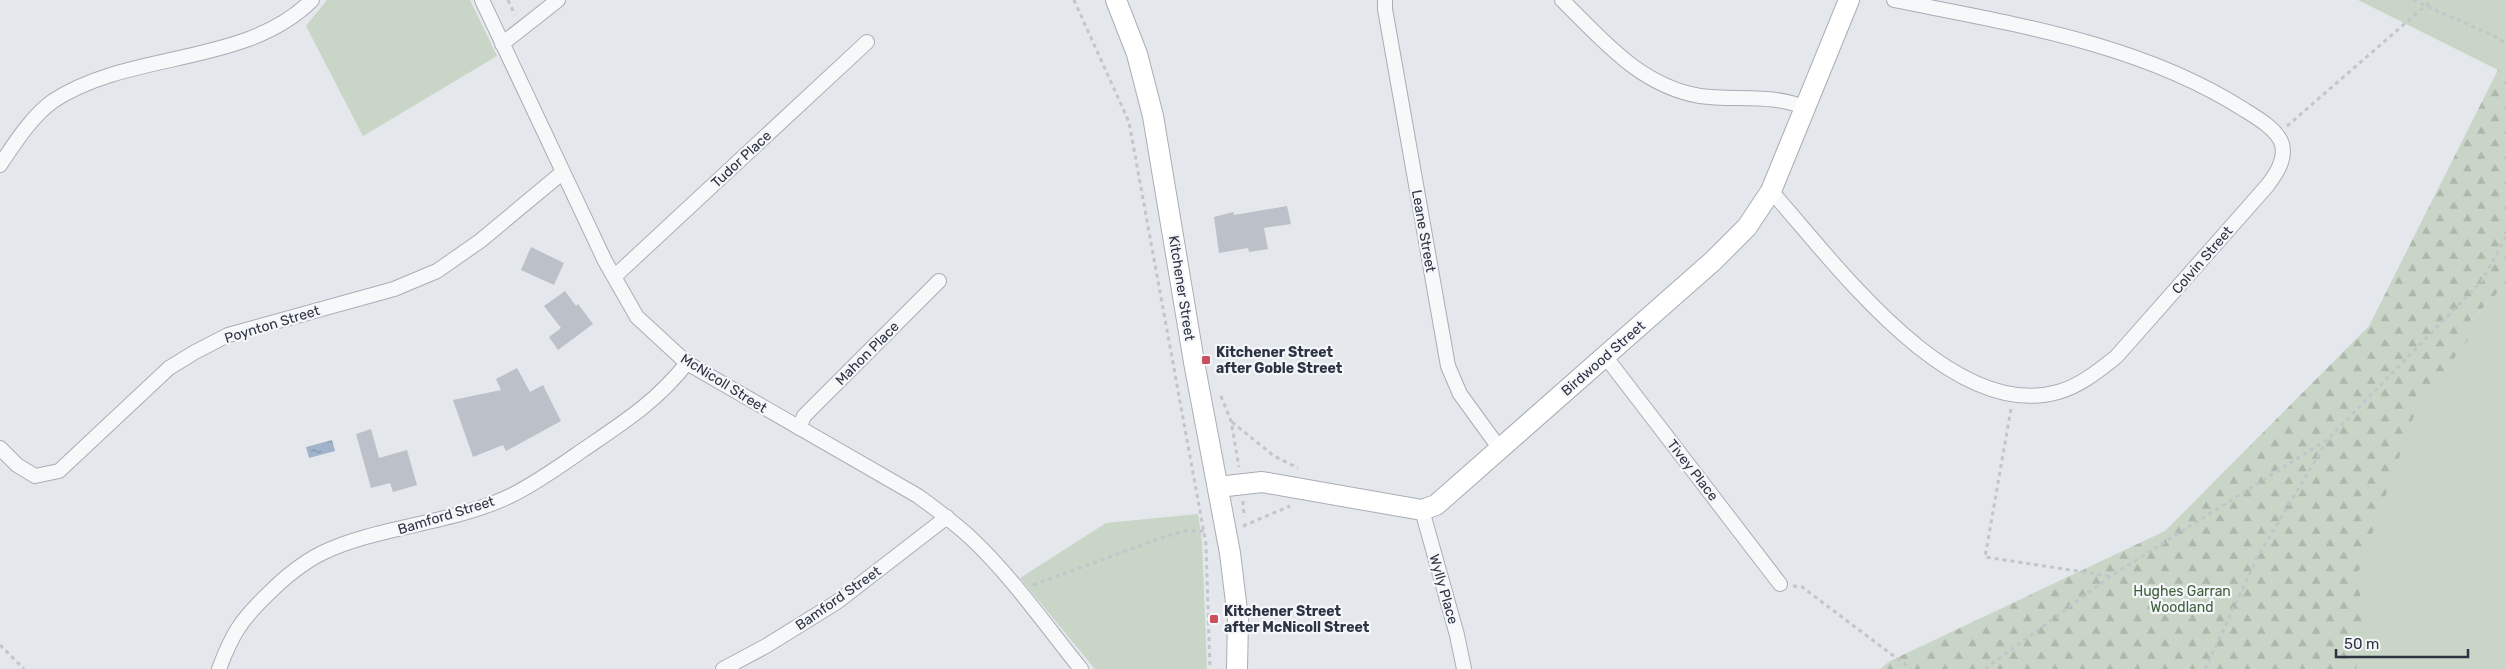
<svg xmlns="http://www.w3.org/2000/svg" width="2506" height="669" font-family="Rubik,sans-serif">
  <defs>
    <pattern id="forest-firs" width="22" height="20" patternUnits="userSpaceOnUse" patternTransform="scale(1.25)"><rect width="22" height="20" fill="#c9d5c6"/><path d="M5 1l3.5 6h-7zM16 11l3.5 6h-7z" fill="#adb7ab"/></pattern>
    <pattern id="water-ripples" width="26" height="14" patternUnits="userSpaceOnUse" patternTransform="scale(1.25)"><rect width="26" height="14" fill="#a1b3ca"/><path d="M2 4q2-2 4 0t4 0M15 11q2-2 4 0t4 0" fill="none" stroke="#8392a6"/></pattern>
  </defs>
  <rect width="100%" height="100%" fill="#e4e7eb"/>
  <path fill="#c9d5c6" d="M327,0H470L497,56L363,136L306,26Z
    M2358,0H2506V63L2498,70Z
    M2506,284V669H2226L2322,475Z
    M1198,514L1202,541L1207,669H1095L1020,578L1106,523Z"/>
  <path fill="url(#forest-firs)" d="M2506,63V284L2470,321L2479,326L2418,404L2357,576L2366,635L2356,669H1880L1890,661L2165,531L2369,326L2498,70Z"/>
  <path fill="url(#water-ripples)" d="M332,440L335,451L309,458L306,447Z"/>
  <path fill="#bcc0c8" d="M1287,206L1291,224L1264,228L1268,249L1249,252L1248,248L1219,253L1214,217L1233,212L1234,215Z
    M531,247L564,263L554,285L521,270Z
    M565,291L576,306L578,304L593,324L558,350L549,337L561,328L544,306Z
    M517,368L530,392L543,385L561,421L506,451L503,445L473,457L453,400L501,390L496,379Z
    M371,429L379,458L407,450L417,485L393,492L390,483L371,488L356,434Z"/>
  <g fill="none" stroke-linecap="round" stroke-linejoin="round">
    <g stroke="#a9adb5" stroke-width="16">
      <path id="street" d="M482,0L605,261L637,317L687,363L918,496C937,510 955,523 972,539C1013,578 1046,626 1081,669
        M1385,0V9L1448,366L1460,394L1500,449
        M1562,0C1603,40 1640,86 1700,96C1734,101 1773,93 1805,108
        M502,44L558,0
        M0,165C15,143 31,117 53,101C130,50 245,67 312,0
        M1771,191C1833,260 1950,423 2058,392C2080,386 2098,371 2116,357L2267,186C2276,174 2286,160 2282,144C2277,129 2256,117 2243,109C2139,43 2013,24 1894,0
        M614,277L867,42
        M1605,356L1780,584
        M799,428L804,416L939,281
        M0,448L17,465L35,476L59,471L169,368L195,352L228,335L394,289L437,271L480,241L563,172
        M1422,510L1457,635L1464,669
        M219,669C232,634 241,620 268,594C283,579 302,563 322,553C378,526 452,524 510,496C535,484 560,466 583,450C624,422 656,402 687,363
        M723,669L766,646L837,602L947,517"/>
    </g>
    <g stroke="#a9adb5" stroke-width="22">
      <path id="secondary" d="M1116,0L1137,54L1153,116L1194,362L1230,553L1238,619L1237,669
        M1218,487L1262,482L1422,510L1436,505L1713,261L1747,227L1771,191L1849,0"/>
    </g>
    <path stroke="#c2c5ca" stroke-width="3" stroke-dasharray="4 4" stroke-linecap="butt" d="M508,0L515,15
      M1074,0L1129,122L1206,544L1210,669
      M2413,0L2494,36L2506,44
      M2287,126L2432,0
      M1221,396L1231,421L1239,467
      M2011,409L1985,557L2110,576
      M1232,422L1274,456L1298,468
      M1243,501L1244,517
      M1243,526L1290,506
      M1033,585L1161,538L1183,531H1205
      M1793,586L1802,587L1911,669
      M0,645L24,669
      M1985,669L2111,576L2328,439L2481,282L2506,237
      M2205,669L2257,558L2328,439"/>
    <use href="#street" stroke="#f7f8fa" stroke-width="14"/>
    <use href="#secondary" stroke="#fff" stroke-width="20"/>
  </g>
  <g fill="#ca505c" stroke="#f4f6f9" stroke-width="2">
    <rect x="1201" y="355" width="10" height="10" rx="2.5"/>
    <rect x="1209" y="614" width="10" height="10" rx="2.5"/>
  </g>
  <g text-anchor="middle" stroke-width="4.5" stroke-linejoin="round" paint-order="stroke">
    <g font-size="14" fill="#2c3343" stroke="#f4f6f9">
      <text transform="translate(741 159) rotate(-43)" y="5">Tudor Place</text>
      <text transform="translate(1424 231) rotate(80)" y="5">Leane Street</text>
      <text transform="translate(2202 260) rotate(-49)" y="5">Colvin Street</text>
      <text transform="translate(1182 288) rotate(81)" y="5">Kitchener Street</text>
      <text transform="translate(272 324) rotate(-17)" y="5">Poynton Street</text>
      <text transform="translate(867 353) rotate(-45)" y="5">Mahon Place</text>
      <text transform="translate(1603 358) rotate(-41)" y="5">Birdwood Street</text>
      <text transform="translate(724 383) rotate(32)" y="5">McNicoll Street</text>
      <text transform="translate(1693 470) rotate(52)" y="5">Tivey Place</text>
      <text transform="translate(446 515) rotate(-17)" y="5">Bamford Street</text>
      <text transform="translate(1444 589) rotate(74)" y="5">Wylly Place</text>
      <text transform="translate(838 598) rotate(-35)" y="5">Bamford Street</text>
    </g>
    <g font-size="14" font-weight="bold" fill="#2c3343" stroke="#f4f6f9" text-anchor="start">
      <text x="1216" y="357">Kitchener Street<tspan x="1216" dy="16">after Goble Street</tspan></text>
      <text x="1224" y="616">Kitchener Street<tspan x="1224" dy="16">after McNicoll Street</tspan></text>
    </g>
    <g font-size="14" fill="#3f5f3a" stroke="#f4f6f9">
      <text x="2182" y="596">Hughes Garran<tspan x="2182" dy="16">Woodland</tspan></text>
    </g>
  </g>
  <path d="M2336 649v8h132v-8" fill="none" stroke="#2c3343" stroke-width="2.5"/>
  <text x="2344" y="649" font-size="15" fill="#2c3343" stroke="#f4f6f9" stroke-width="4" paint-order="stroke">50 m</text>
</svg>
